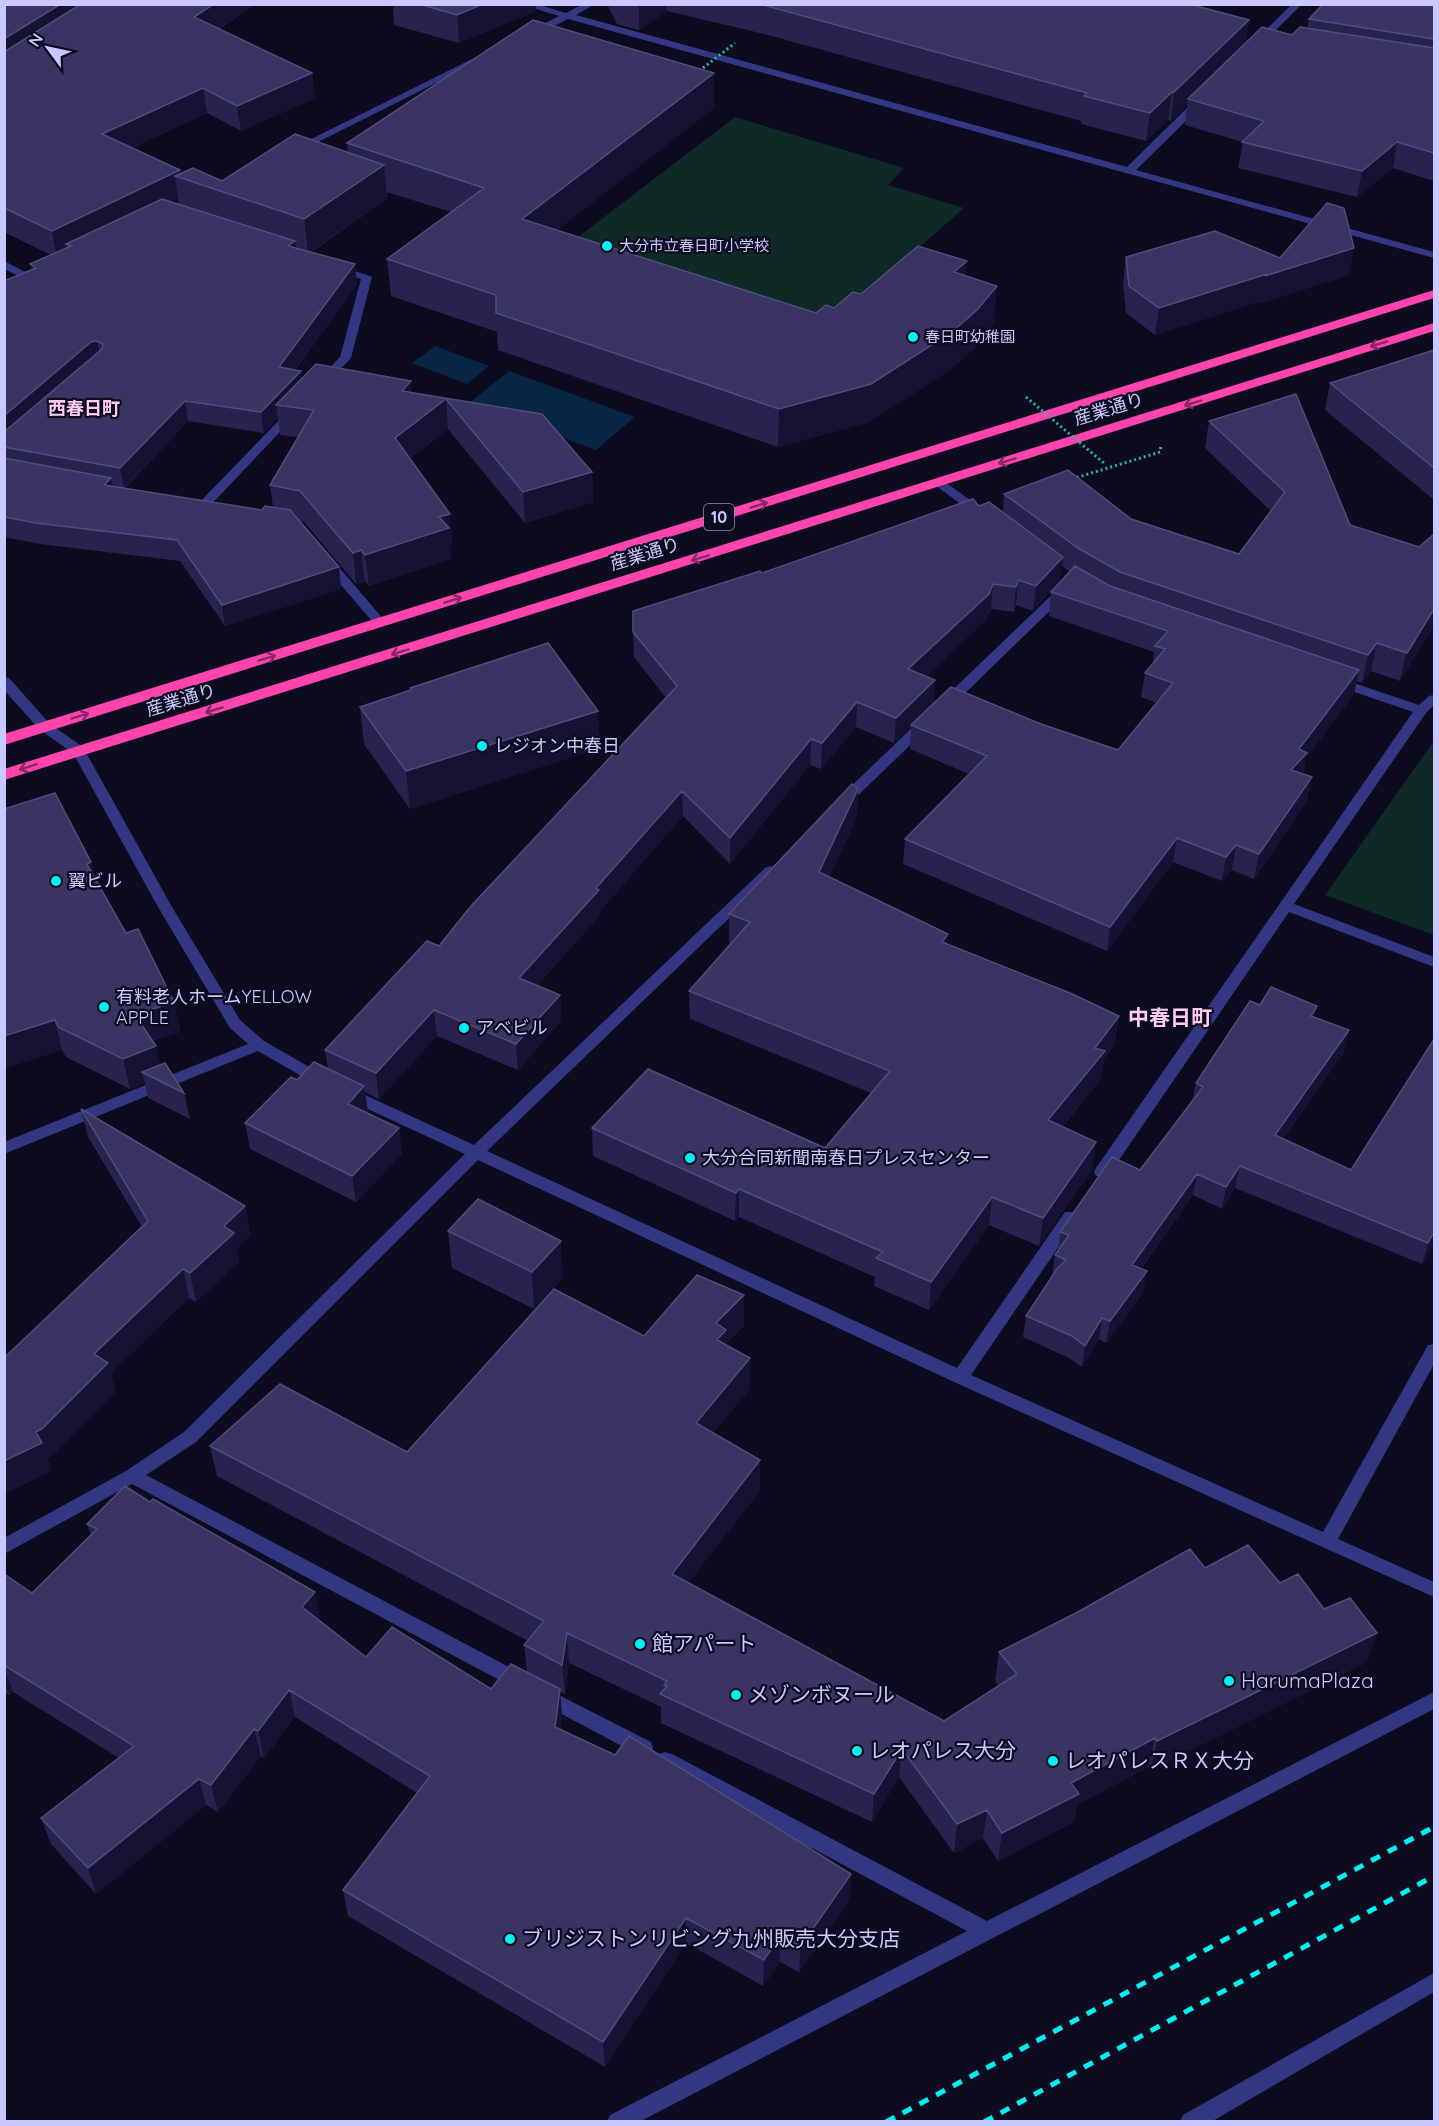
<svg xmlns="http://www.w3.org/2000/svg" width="1439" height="2126" font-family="Quicksand,'Noto Sans JP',sans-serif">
  <rect width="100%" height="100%" fill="#0d0b1f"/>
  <path fill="#0e2926" d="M735,117L904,168L888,185L964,208L807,346L548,260Z
    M1434,741V935L1325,895Z"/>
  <path fill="#092544" d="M435,346L489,366L467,384L412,363Z
    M509,371L635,417L596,450L469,403Z"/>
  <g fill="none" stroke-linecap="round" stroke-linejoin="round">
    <path stroke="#26b5a0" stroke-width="3" stroke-dasharray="2 3" stroke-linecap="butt" d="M1072,479L1160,452L1161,446"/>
    <path fill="#333781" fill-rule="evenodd" d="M520,4H536L566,13L583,4H595L576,15L1127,167L1196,99H1204V103L1136,170L1434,252V258L568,19L534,36H528V32L559,16Z
      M1292,4H1302L1262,44H1256V40Z
      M474,58L482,60L300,151L291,149Z
      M4,261L33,276L34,278L29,281L4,269Z
      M337,265L372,277L351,358L327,383L323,384L317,381L340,357L361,279L333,270V266Z
      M292,410L298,413L296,415L204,512H196V506L288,411Z
      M939,478L986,511V517H978L935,485L933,482Z
      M328,558L332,559L384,620L386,623L384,626H376L324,565L322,562L324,559Z
      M1063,587L1067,588L1069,591L1067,594L951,707H941L939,704L941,701L1059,588Z
      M4,677L9,678L50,724L83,747L172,907L240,1020L264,1041L327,1077L330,1081L327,1085H317L258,1051L4,1154V1142L248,1044L230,1028L158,907L73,753L40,730L4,690Z
      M1336,677L1419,705L1429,696L1434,695V705L1426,713L1294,904L1434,957V967L1289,912L1108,1176H1096L1094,1172L1096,1168L1413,712L1331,684L1330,681Z
      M924,720L929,721L931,724L929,727L849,804H839L837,801L839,798L919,721Z
      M770,866L775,868L777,871L775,874L487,1151L957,1368L1065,1212H1077L1079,1216L1077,1220L971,1375L1323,1532L1428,1345L1434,1344V1364L1338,1539L1434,1582V1597L954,1382L478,1160L196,1442L146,1475L526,1676L529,1682L526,1688L520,1690L514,1688L132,1484L4,1554V1538L126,1471L184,1432L465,1154L344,1098L341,1094L344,1090H354L474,1145L765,868Z
      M543,1687L651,1742L653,1748L651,1754L644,1756L637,1754L537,1701L534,1695L537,1689Z
      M1434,1692V1709L639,2122H607L610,2115L967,1931L658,1766L656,1760L658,1754L665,1752L672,1754L987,1921Z
      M1434,1973V1992L1211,2122H1180L1183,2115Z"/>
    <path fill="#ff44ae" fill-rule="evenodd" d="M1434,290V298L4,745V734Z
      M1434,323V331L4,780V769Z"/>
    <path stroke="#00f1f4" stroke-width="5" stroke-dasharray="10 9" stroke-linecap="butt" d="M886,2122L1434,1827
      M984,2122L1434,1876"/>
    <path stroke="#26b5a0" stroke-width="3" stroke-dasharray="2 3" stroke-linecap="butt" d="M703,68L735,43
      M1026,397L1105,464"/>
  </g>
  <path fill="#27234e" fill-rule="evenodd" d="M4,4H256L219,29L312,73L315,98L241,131L207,113L132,148L180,170L181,173L222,181L348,152L347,143L714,73V108L557,230L816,313L834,308L861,294L967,261L965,276L994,324L975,348L950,370L869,422L778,447L498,350L497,332L391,296L387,259L451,212L387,192V199L311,252L355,264L357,284L295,370L301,371L302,378L412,393L542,414L592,472L593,502L525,523L448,429L410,459L453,545L450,546L451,559L369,586L365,581L356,584L304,522L299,521L339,567L341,589L225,626L180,561L40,544L4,537V281L32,269L30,264L51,255L4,232ZM178,199L179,204L172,202ZM278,418L280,435L298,437L270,485L273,507L262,510L125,488L188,421L264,433Z
    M393,4H536V11L459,43L394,25Z
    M607,4H1199L1197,7L1249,20L1246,42L1292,35L1307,28L1309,19L1434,4V181L1393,168L1357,197L1238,168L1243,142L1185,125L1187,105L1171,121L1168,120L1146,141L1081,124V121L768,35L667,11L639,30L617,24Z
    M1126,257L1280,258L1349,275L1261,303V301L1155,335L1126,313L1123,284Z
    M1434,350V500L1325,410L1330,383Z
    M1209,421L1350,525L1419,547L1434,534L1400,681L1371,671L1362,683L1356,681L1354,694L1306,758L1303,774L1307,801L1254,879L1232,870L1222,881L1173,862L1107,951L903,864L905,839L969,774L910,749L911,727L894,743L856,727L821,769L810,765L730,864L683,816L600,911V915L537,986L560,995L561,1021L518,1070L437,1036L379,1099L365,1092L368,1112L367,1113L399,1128L402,1154L356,1202L250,1149L245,1123L297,1080L328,1069L325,1050L439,946L666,698L634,657L633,632L762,573L979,506L1003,512L1004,494L1131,519L1239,554L1271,511L1205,448ZM1062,566L1070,572L1051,592L1049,616L1154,652L1153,663L1145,673L1141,697L1157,703L1118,750L1041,724L934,704L926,676L986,620L991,609L1014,612L1016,605L1033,611Z
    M410,688L600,748L410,809L364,744L360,707L410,691Z
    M858,789L857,817L829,877L948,944L1115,1044L1104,1059L1101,1079L1062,1127L1092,1170L1039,1246L989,1225L929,1310L874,1286L875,1277L739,1217L735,1221L593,1156L592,1128L825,1148L871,1093L690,1019L689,991L731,943L729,942V914Z
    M4,809L91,862L94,875L126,933L174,1002L180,1032L153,1041L156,1046L160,1065L184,1093L190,1119L148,1098L145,1083L130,1089L66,1057L62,1050L4,1068Z
    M1260,1005L1315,1017L1349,1030L1344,1052L1283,1139L1434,1243L1422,1264L1235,1188L1222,1209L1193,1195L1141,1269L1143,1293L1106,1343L1099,1339L1082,1367L1069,1358L1023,1337L1026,1316L1052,1275L1055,1255L1058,1252L1060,1232L1140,1170L1192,1101L1196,1083Z
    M81,1109L245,1206L250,1235L237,1248L239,1262L196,1302L189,1298L111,1373L116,1392L50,1457L47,1459L51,1471L4,1494V1358L142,1227L88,1137Z
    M448,1231L563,1278L534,1309L452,1268Z
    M744,1295V1326L726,1344V1345L750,1389L713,1433L760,1491L688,1583L944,1721L999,1686L995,1681L999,1652L1205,1568L1280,1583L1324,1609L1377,1633L1367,1662L1151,1770L1148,1767L1077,1805L1074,1822L998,1861L983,1838L954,1853L899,1777L872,1822L661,1723V1707L569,1663L565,1694L560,1692L562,1717L560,1730L851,1874L850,1900L799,1972L780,1962L763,1986L686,1943L605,2067L348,1916L343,1890L417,1793L295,1717L264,1758L261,1756L218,1812L206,1805L96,1894L51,1844L41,1818L119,1758L13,1692L9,1695L4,1693V1574L32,1593L91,1535L87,1524L150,1502L315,1592L320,1620L366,1657L491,1689L527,1672L524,1645L528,1641L217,1476L210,1446L407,1452L644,1336Z"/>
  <path fill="#151233" d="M61,4H106L4,67V39Z
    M214,4H256L198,42L194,17Z
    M483,4H536V11L459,43L457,15Z
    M639,4H667V11L639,30Z
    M1249,20L1245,48L1188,99L1187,105L1171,121L1174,92Z
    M312,73L315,98L241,131L237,106Z
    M714,73V108L524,256L522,219Z
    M203,88L207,113L106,160L102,134Z
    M1172,92L1168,120L1146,141L1150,113Z
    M1397,142L1393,168L1357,197L1362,171Z
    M384,165L387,199L308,253L304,219Z
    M180,170L182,178L175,176L178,199L72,251L71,246L66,244L68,253L57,258L52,231Z
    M295,241L298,261L288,246Z
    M1354,248L1349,275L1261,303V301L1155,335L1159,308Z
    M967,261L964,299L954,272Z
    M355,264L357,284L282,387L279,367Z
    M997,286L994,324L975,348L950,370L869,422L778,447L779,409Z
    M97,341L101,361L4,441V416L91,342Z
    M301,371L304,391L276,405L278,418L264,433L261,412Z
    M411,381L414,411L402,391Z
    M446,399L448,429L398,468L395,438Z
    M185,401L188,421L124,488L120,468Z
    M592,472L593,502L525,523L523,492Z
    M111,478L115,499L104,485Z
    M450,514L453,545L450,546L451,559L369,586L365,555L439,517Z
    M361,550L365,581L356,584L353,553Z
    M1063,557L1060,582L1033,611L1036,586Z
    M339,567L341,589L225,626L222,605Z
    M1018,580L1016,605L1014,612L1016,587Z
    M993,584L991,609L986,620L906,694L908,669Z
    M1434,609V627L1400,681L1407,653Z
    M1377,643L1371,671L1362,683L1368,655Z
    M1359,670L1354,694L1306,758L1302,777L1291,770L1299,749Z
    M935,680L934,705L911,725V727L894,743L896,718Z
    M857,702L856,727L821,769L822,743Z
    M598,711L600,748L410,809L406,771Z
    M811,739L810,765L730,864V838Z
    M1312,777L1307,801L1254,879L1259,854Z
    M858,789L857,817L818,901L819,872Z
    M682,791L683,816L600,911V915L521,1004L519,978L596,888Z
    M1177,838L1173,862L1107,951L1110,927Z
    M1236,845L1232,870L1222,881L1226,857Z
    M91,862L97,892L87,864Z
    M948,934L946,963L942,942Z
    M560,995L561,1021L518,1070L516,1044Z
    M174,1002L180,1032L142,1045L135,1015Z
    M1317,1006L1312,1028L1311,1016Z
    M434,1010L437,1036L379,1099L376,1073Z
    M1119,1016L1115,1044L1104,1059L1101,1079L1044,1148L1048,1120L1095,1048Z
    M55,1020L62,1050L4,1068V1036Z
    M1349,1030L1344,1052L1270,1157L1275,1135Z
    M156,1046L162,1076L142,1072L145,1083L130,1089L123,1059Z
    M364,1086L368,1112L351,1130L348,1104Z
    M399,1128L402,1154L356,1202L352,1176Z
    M1096,1142L1092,1170L1039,1246L1043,1218Z
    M1240,1166L1235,1188L1222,1209L1226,1187Z
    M1197,1174L1193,1195L1128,1286L1132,1265Z
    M739,1189V1217L735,1221L736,1193Z
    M992,1197L989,1225L929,1310L931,1282Z
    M245,1206L250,1235L237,1248L239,1262L196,1302L190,1273L224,1226Z
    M1434,1232V1243L1422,1264L1428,1243Z
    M561,1241L563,1278L534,1309L532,1272Z
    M183,1269L189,1298L111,1373L116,1392L50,1457L47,1459L51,1471L4,1494V1461L36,1432L94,1354Z
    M1147,1271L1143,1293L1106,1343L1110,1321Z
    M744,1295V1326L726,1344V1361L717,1370L716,1323Z
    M1102,1318L1099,1339L1082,1367L1085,1346Z
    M750,1358V1389L697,1453L696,1423Z
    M760,1460V1491L672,1604V1574Z
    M315,1592L320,1620L308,1634L302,1607Z
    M567,1633L569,1663L565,1694L562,1665Z
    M1377,1633L1367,1662L1151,1770L1157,1741Z
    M4,1668L13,1692L9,1695L4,1681Z
    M560,1689L562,1717L557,1754L555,1727Z
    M289,1690L295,1717L264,1758L258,1731Z
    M254,1729L261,1756L218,1812L211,1785Z
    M1155,1738L1148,1767L1077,1805L1074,1822L998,1861L1002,1833L1071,1783Z
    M902,1749L899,1777L872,1822L874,1794Z
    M199,1779L206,1805L96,1894L88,1868Z
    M987,1810L983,1838L954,1853L957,1824Z
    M851,1874L850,1900L799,1972L801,1946Z
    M686,1918V1943L605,2067L603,2042Z
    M780,1936V1962L763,1986L764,1960Z"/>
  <path fill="#393461" stroke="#504c7a" stroke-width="1.5" d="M4,4H61L4,39Z
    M81,4H214L194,17L312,73L237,106L203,88L102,134L180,170L52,231L4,208V52Z
    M419,4H483L457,15Z
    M759,4H1189L1249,20L1174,92H1172L1150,113L1084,96L1087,93Z
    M1323,4H1434V39L1309,19Z
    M533,20L714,73L522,219L816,313L826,305L834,308L853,292L861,294L918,246L967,261L954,272L997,286L977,310L952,332L871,384L779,409L496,313V295L387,259L484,188L347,143Z
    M1262,27L1292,35L1300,27L1434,48V153L1397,142L1362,171L1242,142L1264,121L1188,99Z
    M295,134L384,165L304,219L175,176L193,168L222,181Z
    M162,199L295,241L288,246L355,264L279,367L301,371L261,412L185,401L120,468L4,447V432L102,349L103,344L97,341L91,342L4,416V281L36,268L30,264L71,246L66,244Z
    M1327,203L1344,208L1354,248L1265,276L1267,274L1159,308L1129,286L1126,257L1215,231L1280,258Z
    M1434,350V468L1330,383Z
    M316,364L411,381L402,391L542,414L592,472L523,492L446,399L395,438L450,514L439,517L449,528L365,555L361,550L353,553L300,491L270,485L314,410L276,405Z
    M1296,394L1350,525L1419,547L1434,534V609L1407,653L1377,643L1368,655L1120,572L1078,548L1004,494L1068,470L1131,519L1239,554L1285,492L1209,421Z
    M4,458L111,478L104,485L262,510L265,506L290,510L339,567L222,605L177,540L36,523L4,517Z
    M973,499L979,506L989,502L1063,557L1036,586L1018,580L1016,587L993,584L989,594L908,669L935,680L896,718L857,702L822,743L811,739L730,838L682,791L596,888L599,890L519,978L560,995L516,1044L434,1010L376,1073L325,1050L427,941L439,946L471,906L677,686L633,632V611L760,571L762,573Z
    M1075,566L1110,586L1359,670L1299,749L1307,753L1291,770L1312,777L1259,854L1236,845L1226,857L1177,838L1110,927L905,839L987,756L911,725L951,687L1041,724L1118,750L1173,683L1145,673L1165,649L1155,646L1168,631L1051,592Z
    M548,643L598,711L406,771L360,707L411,690L410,688Z
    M852,784L858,789L819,872L948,934L942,942L1070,993L1119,1016L1095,1048L1105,1051L1048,1120L1096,1142L1043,1218L992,1197L931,1282L876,1258L883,1252L739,1189L736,1193L592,1128L648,1069L825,1148L890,1071L689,991L750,922L729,914Z
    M55,793L91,862L87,864L126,933L138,929L174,1002L135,1015L156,1046L123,1059L58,1027L55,1020L4,1036V933L5,932L4,931V809Z
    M1271,987L1317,1006L1311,1016L1349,1030L1275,1135L1351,1170L1434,1039V1232L1428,1243L1240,1166L1226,1187L1197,1174L1132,1265L1147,1271L1110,1321L1102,1318L1085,1346L1072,1336L1026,1316L1057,1269L1066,1260L1055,1255L1069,1235L1060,1232L1112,1157L1140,1170L1203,1087L1196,1083L1250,1001L1260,1005Z
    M314,1062L364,1086L348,1104L399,1128L352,1176L245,1123L291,1077L297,1080Z
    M165,1063L184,1093L142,1072Z
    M81,1109L245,1206L224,1226L234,1233L190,1273L183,1269L94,1354L108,1363L42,1429L36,1432L42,1443L4,1461V1358L148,1221Z
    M478,1199L561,1241L532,1272L448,1231Z
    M697,1275L744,1295L716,1323L726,1330L717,1340L750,1358L696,1423L760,1460L672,1574L944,1721L1017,1674L999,1652L1076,1613L1190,1549L1205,1568L1248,1545L1280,1583L1298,1574L1324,1609L1350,1598L1377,1633L1157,1741L1155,1738L1071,1783L1079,1794L1002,1833L987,1810L957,1824L902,1749L874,1794L660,1694L667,1686L664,1685L667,1681L567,1633L562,1665L524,1645L544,1621L210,1446L280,1384L407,1452L554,1289L644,1336Z
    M125,1486L150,1502L153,1499L315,1592L302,1607L366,1657L392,1627L491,1689L511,1664L560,1689L555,1727L615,1755L629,1736L851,1874L801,1946L780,1936L764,1960L686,1918L603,2042L343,1890L430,1776L289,1690L258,1731L254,1729L211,1785L199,1779L88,1868L41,1818L134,1746L4,1665V1574L32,1593L97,1529L87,1524Z"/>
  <defs><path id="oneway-shaft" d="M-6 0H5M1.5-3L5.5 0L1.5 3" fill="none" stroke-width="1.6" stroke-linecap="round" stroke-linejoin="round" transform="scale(1.5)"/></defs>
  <g stroke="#862866">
    <use href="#oneway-shaft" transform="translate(1379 344) rotate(163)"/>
    <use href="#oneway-shaft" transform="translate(1193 403) rotate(163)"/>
    <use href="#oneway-shaft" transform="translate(1007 461) rotate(163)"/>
    <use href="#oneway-shaft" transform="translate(759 505) rotate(-17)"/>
    <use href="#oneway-shaft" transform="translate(700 558) rotate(163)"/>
    <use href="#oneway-shaft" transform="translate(453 600) rotate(-17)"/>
    <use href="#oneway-shaft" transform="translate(400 652) rotate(163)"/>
    <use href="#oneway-shaft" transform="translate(267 658) rotate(-17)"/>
    <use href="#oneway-shaft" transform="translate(214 710) rotate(163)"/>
    <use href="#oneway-shaft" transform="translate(80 716) rotate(-17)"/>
    <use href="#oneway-shaft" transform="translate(28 767) rotate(161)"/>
  </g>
  <g fill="#00f1f4" stroke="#0d0b1f" stroke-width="2">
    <circle cx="607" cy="246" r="6"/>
    <circle cx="913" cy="337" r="6"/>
    <circle cx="482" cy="746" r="6"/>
    <circle cx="56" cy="881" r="6"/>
    <circle cx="104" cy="1007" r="6"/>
    <circle cx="464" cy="1028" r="6"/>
    <circle cx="690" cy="1158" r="6"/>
    <circle cx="640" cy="1644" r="6"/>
    <circle cx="1229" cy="1681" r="6"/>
    <circle cx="736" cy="1695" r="6"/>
    <circle cx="857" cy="1751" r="6"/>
    <circle cx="1053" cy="1761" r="6"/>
    <circle cx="510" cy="1939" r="6"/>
  </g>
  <g text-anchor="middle" stroke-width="4.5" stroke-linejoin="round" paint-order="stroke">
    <g font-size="15" fill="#cac9ff" stroke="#0d0b1f" text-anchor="start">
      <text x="619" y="251">大分市立春日町小学校</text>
      <text x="925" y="342">春日町幼稚園</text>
    </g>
    <rect fill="#0d0b1f" stroke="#9190bc" stroke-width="1.5" x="704" y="504" width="30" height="26" rx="4.5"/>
    <g font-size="16" font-weight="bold" fill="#cac9ff">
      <text x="719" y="523">10</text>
    </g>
    <g font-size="18" font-weight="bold" fill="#ffcbf1" stroke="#0d0b1f">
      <text x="84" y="415">西春日町</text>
    </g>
    <g font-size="18" fill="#cac9ff" stroke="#0d0b1f">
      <text transform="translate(1109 409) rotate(-17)" y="6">産業通り</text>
      <text transform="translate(645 554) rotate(-17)" y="6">産業通り</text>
      <text transform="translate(181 700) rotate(-17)" y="6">産業通り</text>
    </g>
    <g font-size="18" fill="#cac9ff" stroke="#0d0b1f" text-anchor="start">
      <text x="494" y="752">レジオン中春日</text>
      <text x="68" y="887">翼ビル</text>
      <text x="116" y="1003">有料老人ホームYELLOW<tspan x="116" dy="21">APPLE</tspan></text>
      <text x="476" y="1034">アベビル</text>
      <text x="702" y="1164">大分合同新聞南春日プレスセンター</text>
    </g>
    <g font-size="21" font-weight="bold" fill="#ffcbf1" stroke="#0d0b1f">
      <text x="1170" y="1025">中春日町</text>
    </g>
    <g font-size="21" fill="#cac9ff" stroke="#0d0b1f" text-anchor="start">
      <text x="652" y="1651">館アパート</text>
      <text x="1241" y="1688">HarumaPlaza</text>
      <text x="748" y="1702">メゾンボヌール</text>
      <text x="869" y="1758">レオパレス大分</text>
      <text x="1065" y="1768">レオパレスＲＸ大分</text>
      <text x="522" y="1946">ブリジストンリビング九州販売大分支店</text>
    </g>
  </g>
  <rect width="1439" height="2126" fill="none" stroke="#cac9ff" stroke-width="12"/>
  <g transform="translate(48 48) rotate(303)" stroke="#0d0b1f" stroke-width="4.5" paint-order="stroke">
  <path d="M0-4.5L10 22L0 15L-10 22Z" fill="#cac9ff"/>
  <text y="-9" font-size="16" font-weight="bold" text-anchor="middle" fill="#cac9ff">N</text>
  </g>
</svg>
